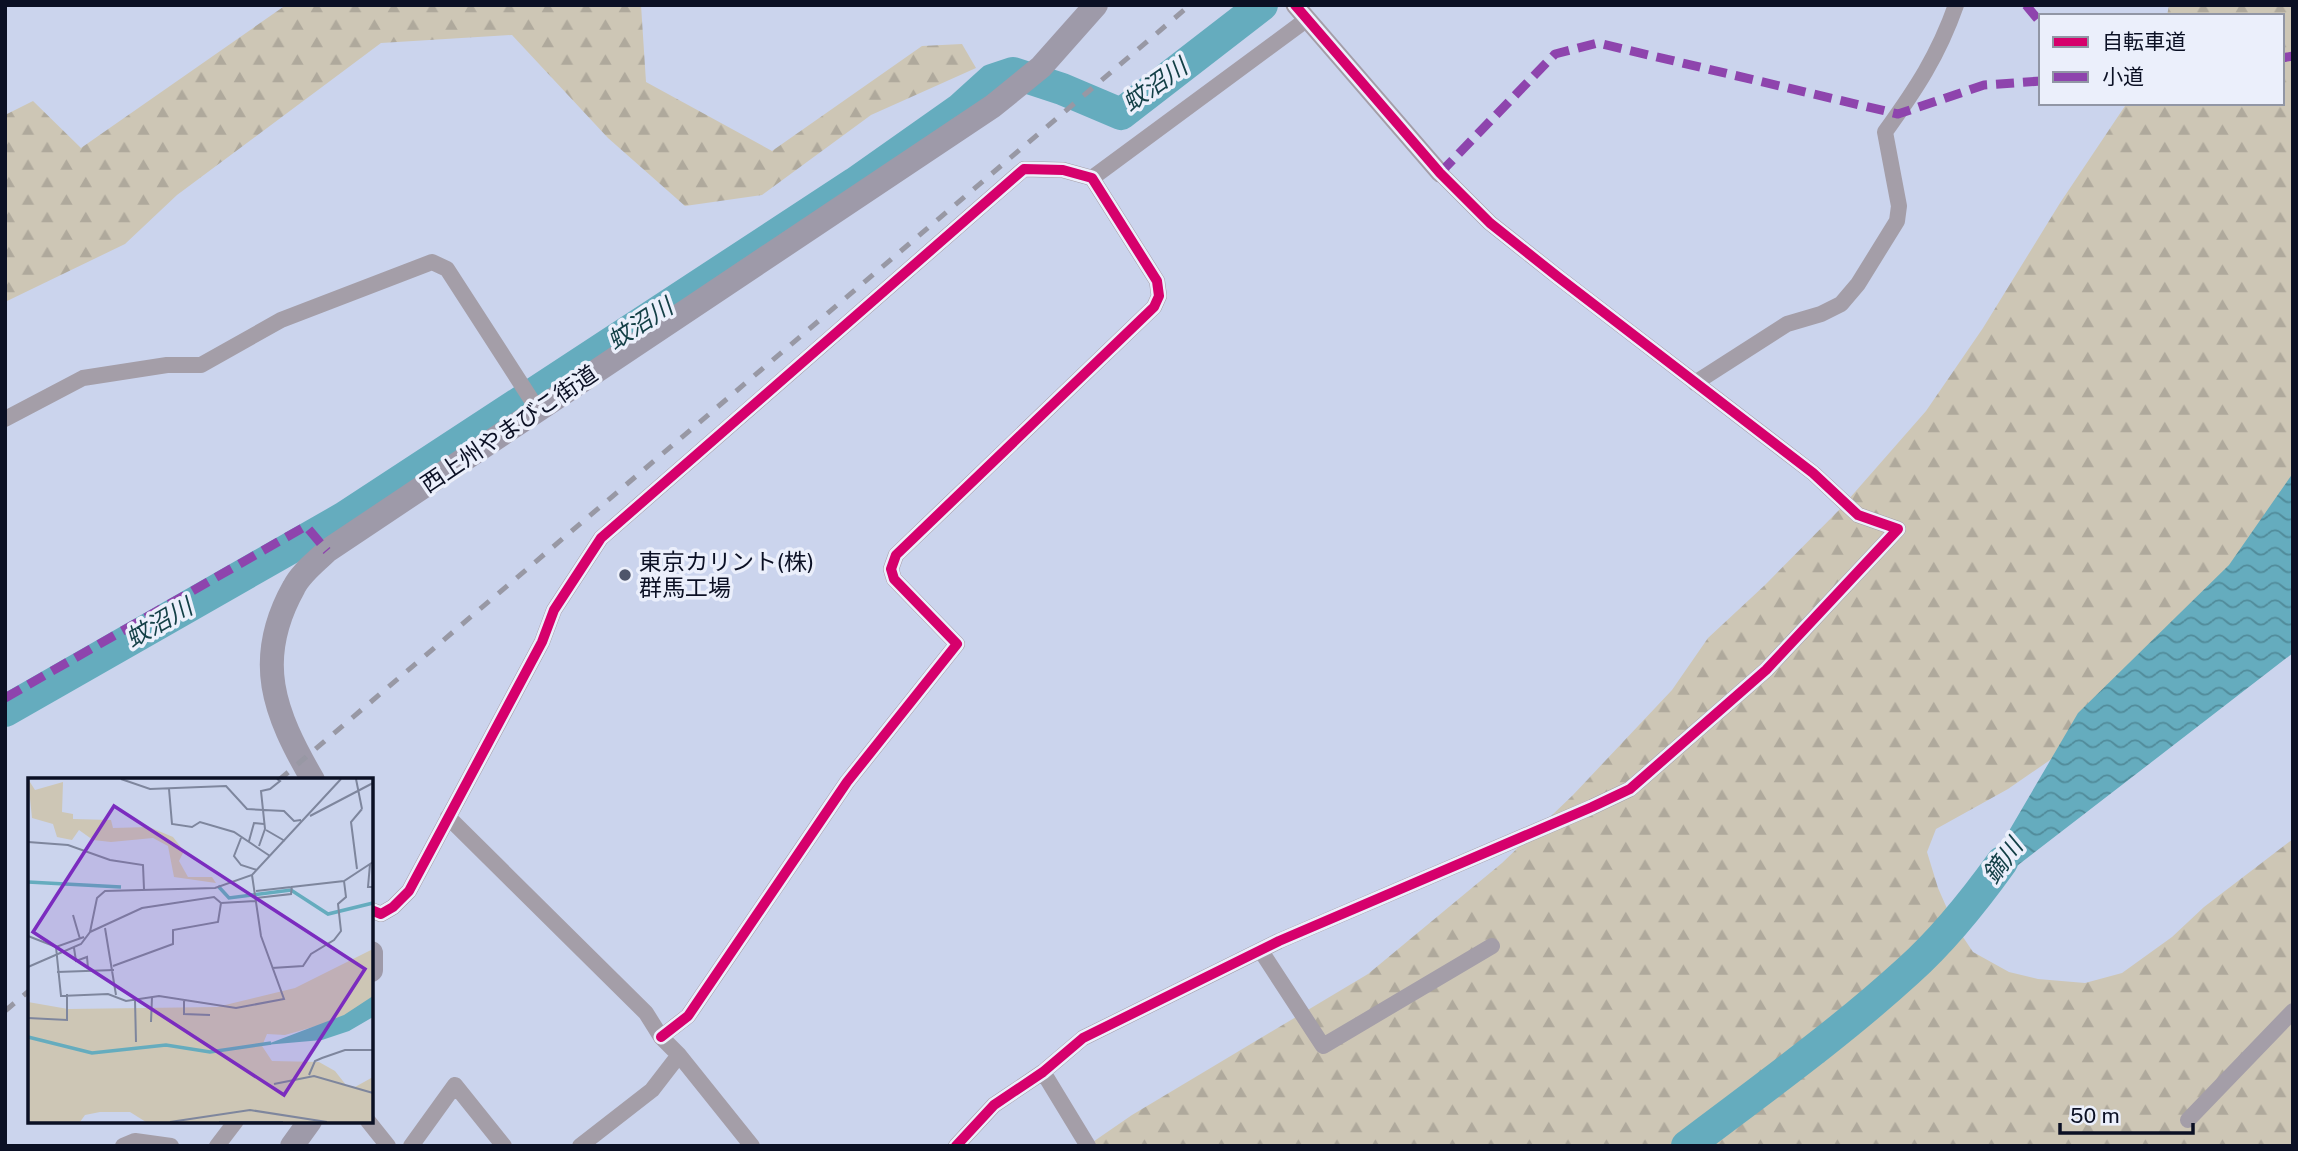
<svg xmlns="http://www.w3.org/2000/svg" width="2298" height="1151" font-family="'Public Sans','Noto Sans JP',sans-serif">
  <defs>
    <pattern id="forest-firs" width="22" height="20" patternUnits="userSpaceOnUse" patternTransform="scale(1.75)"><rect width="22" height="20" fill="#cdc6b5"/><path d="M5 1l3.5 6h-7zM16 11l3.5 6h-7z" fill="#afa99c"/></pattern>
    <pattern id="water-waves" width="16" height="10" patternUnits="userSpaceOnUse" patternTransform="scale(1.75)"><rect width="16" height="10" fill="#65acbe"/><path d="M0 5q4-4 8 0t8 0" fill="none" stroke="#518b9a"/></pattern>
  </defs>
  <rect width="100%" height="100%" fill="#cbd4ed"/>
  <path fill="url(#forest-firs)" d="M286,5H641L646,82L772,151L922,46L962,44L976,68L871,115L762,195L685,206L608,138L512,35L381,43L177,195L125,244L5,302V115L33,101L81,148Z
    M2169,5H2293V533L2053,758L2008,789L1936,829L1927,852L1938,888L1953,922L1973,952L2009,972L2038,979L2085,983L2122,973L2172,937L2204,907L2293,839V1146H1087L1132,1115L1368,974L1502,863L1573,795L1672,690L1708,638L1765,585L1841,508L1926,411L1983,328L2060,203L2127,103H2282V16H2167Z"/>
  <path fill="url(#water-waves)" d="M2293,473V653L1965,906L2078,713L2229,565Z"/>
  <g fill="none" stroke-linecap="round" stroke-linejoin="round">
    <path stroke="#65acbe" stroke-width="32" d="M5,711L345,517L855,183L960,109L992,80L1013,73L1062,89L1121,114L1262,5
      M1687,1146C1762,1089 1839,1034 1908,971C1944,939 1974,901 2002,862"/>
    <path stroke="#a49ea8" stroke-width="16" d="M1092,178L1306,20
      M1695,383L1787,324L1821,314L1841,304L1858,284L1897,221L1899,206L1885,132C1916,89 1938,56 1956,5
      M5,419L83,378L167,365H201L281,320L432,262L447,269L538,410
      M448,817L646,1013L661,1037L679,1055L752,1146
      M371,910L381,914L393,907L409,891L542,642L554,610L601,538L1024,169L1063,170L1092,178L1157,281L1159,296L1154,307L896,555L891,569L894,579L957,644L847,782L688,1016L661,1037
      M1261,951L1323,1046L1492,946
      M1043,1072L1088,1146
      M2188,1120L2293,1011
      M368,1121L388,1146
      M123,1146L135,1141L171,1146
      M217,1146L236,1121
      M411,1146L455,1085L504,1146
      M580,1146L652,1090L679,1055
      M956,1146L994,1105L1043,1072L1083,1038L1279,941L1592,807L1630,789L1766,670L1898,529L1858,515L1813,473L1558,277L1490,223L1440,173"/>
    <path stroke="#a49ea8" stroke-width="19" d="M1295,5L1440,173"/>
    <path stroke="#9e9aa9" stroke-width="24" d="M313,780C274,713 253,660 294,587C301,573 316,562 327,551L993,106L1041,67L1096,5
      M371,953V970
      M292,1146L310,1121"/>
    <path stroke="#9898a4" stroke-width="5" stroke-dasharray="12 12" stroke-linecap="butt" d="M279,780L1190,5
      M5,1011L30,990"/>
    <path stroke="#8e44ad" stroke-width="9" stroke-dasharray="18 9" stroke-linecap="butt" d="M2026,5L2041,23
      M2282,58L2293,56
      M1440,173L1555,54L1598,43L1898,114L1984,85L2041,81
      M5,698L306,526L327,551"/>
    <g stroke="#ebeffb" stroke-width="15">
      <path id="cycleway" d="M371,910L381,914L393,907L409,891L542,642L554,610L601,538L1024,169L1063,170L1092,178L1157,281L1159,296L1154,307L896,555L891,569L894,579L957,644L847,782L688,1016L661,1037
        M956,1146L994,1105L1043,1072L1083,1038L1279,941L1592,807L1630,789L1766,670L1898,529L1858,515L1813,473L1558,277L1490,223L1440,173L1295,5"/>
    </g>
    <use href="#cycleway" stroke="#d6006c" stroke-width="10"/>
  </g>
  <circle fill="#4e556a" stroke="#ebeffb" stroke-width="2.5" cx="625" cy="575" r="7"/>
  <g text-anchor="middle" stroke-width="7" stroke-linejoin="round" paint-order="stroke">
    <g font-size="23" fill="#0b1024" stroke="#ebeffb">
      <text transform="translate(509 429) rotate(-34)" y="8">西上州やまびこ街道</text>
    </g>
    <g font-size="23" fill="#0b1024" stroke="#ebeffb" text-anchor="start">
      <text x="639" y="570">東京カリント(株)<tspan x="639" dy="26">群馬工場</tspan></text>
    </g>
    <g font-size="24" font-style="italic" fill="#144047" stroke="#ebeffb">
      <text transform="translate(1155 85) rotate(-35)" y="8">蚊沼川</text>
      <text transform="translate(640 324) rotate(-33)" y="8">蚊沼川</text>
      <text transform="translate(159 623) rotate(-30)" y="8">蚊沼川</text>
      <text transform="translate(2003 861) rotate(-54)" y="8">鏑川</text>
    </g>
  </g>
  <g transform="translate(28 778)">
    <rect width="345" height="345" fill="#cbd4ed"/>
    <path d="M0,1L7,12L35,4L34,34L45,36V41L83,42L85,50L121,49L145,59L156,73L151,83L160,99H184L188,105L146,99L140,68L125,60L83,64L65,62L51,52L44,62L29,59L25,46L4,40ZM345,171V232L257,257L239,256L234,268L244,283L291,284L307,293L318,307L327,309L345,299V344H118L102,334H72L57,337L52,344H0V224L40,231L189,229L267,210Z" fill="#cdc6b5"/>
    <path d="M345,218V239L321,253L294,262L237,267L316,237Z" fill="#65acbe"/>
    <path fill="none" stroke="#65acbe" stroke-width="3.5" d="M0,104L93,109M190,108L201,120L263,112L300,136L345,125M0,259L64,275L138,267L182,274L243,265"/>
    <path fill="none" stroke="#7e869d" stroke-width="2" d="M93,1L122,11L198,8L219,31L256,33L266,43L273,42M328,1L334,31M141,11L144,46L164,49L172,44L206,54L242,78M282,38L345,5M238,52L257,63M213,60L206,78L213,87L229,92M221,63L226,45L236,46M0,64L40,67L82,82L115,87L116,111M231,68L237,51L233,13L242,11L252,3L249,1M342,86L340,109H345M329,91L323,44L334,31M228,113L316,103L345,84M228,120L263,116L264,108M45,137L52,161M77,150L88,217M62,154L114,130L186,119L193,125L227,123M0,158L28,169L56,159M28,169L33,218L80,216L98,223L131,218L208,230L256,221L233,158L224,97M46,170L48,183L59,179L60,190M85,188L145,166V152L190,144L193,125M0,189L53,166L62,154L69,120L77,113L187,110L224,97L313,1M244,190L275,188L283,176L306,162L313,153L310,126L318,119L316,103M29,194L86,192M107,222L108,264M156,222V236L182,237M0,240L39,242V216M123,244L124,219M281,297L287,283L294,280L317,272H345M246,306L286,298L345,315M142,344L222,332L299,344M191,344H255"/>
    <path fill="#7b2cbf" fill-opacity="0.15" stroke="#7b2cbf" stroke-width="3.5" d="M86,28L337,191L256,317L5,154Z"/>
    <rect width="345" height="345" fill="none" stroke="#0b1024" stroke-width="3.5"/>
  </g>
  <rect width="2298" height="1151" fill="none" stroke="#0b1024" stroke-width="14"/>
  <rect x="2039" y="14" width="245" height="91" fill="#ebeffb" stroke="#9196a5" stroke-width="2"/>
  <rect x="2053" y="37" width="35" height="10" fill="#d6006c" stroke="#9196a5" stroke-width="2"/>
  <text x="2102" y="49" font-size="21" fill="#0b1024">自転車道</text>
  <rect x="2053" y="72" width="35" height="10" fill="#8e44ad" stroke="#9196a5" stroke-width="2"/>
  <text x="2102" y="84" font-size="21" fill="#0b1024">小道</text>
  <path d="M2060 1123v10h133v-10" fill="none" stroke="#0b1024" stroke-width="3.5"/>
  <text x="2070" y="1123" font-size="21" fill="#0b1024" stroke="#ebeffb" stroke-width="5" paint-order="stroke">50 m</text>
</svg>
